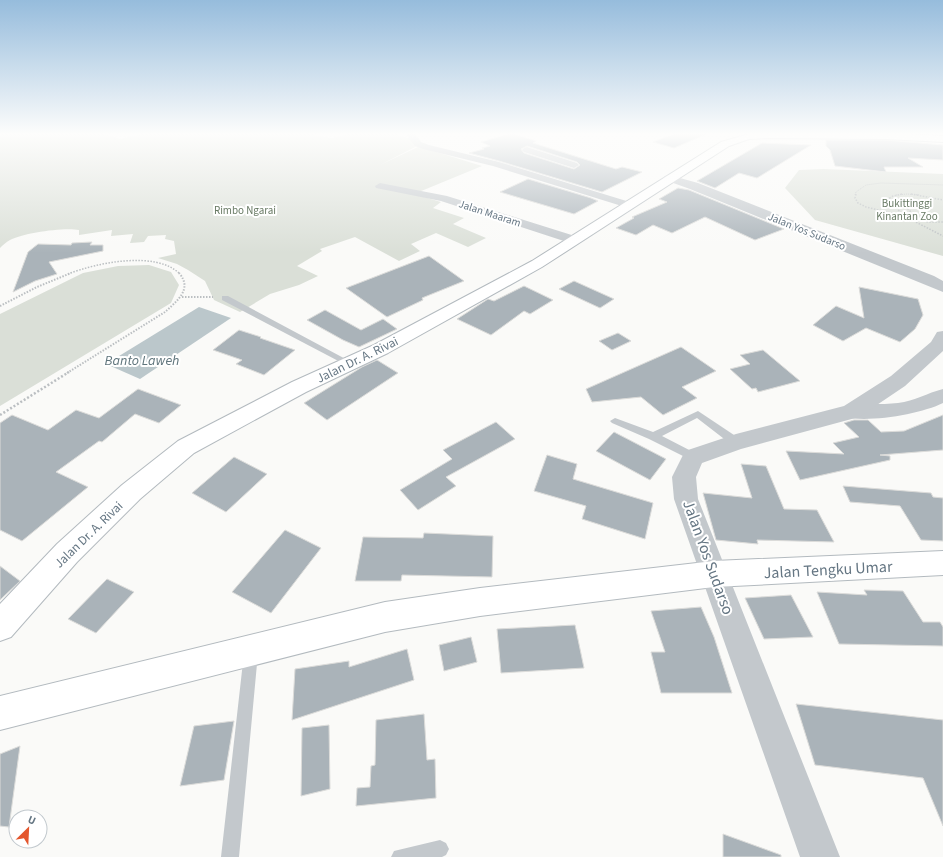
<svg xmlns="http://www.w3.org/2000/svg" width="943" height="857" font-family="'Source Sans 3',sans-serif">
  <rect width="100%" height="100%" fill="#fafaf8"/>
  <path fill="#dadfd7" d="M0,133H102L120,139L145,133H317L313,135L332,138L351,133H399L397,135L408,138L413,136L419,145L380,165L420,146L430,150L482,166L414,194L441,202L433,208L464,218L453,224L486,238L468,247L436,233L411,244L420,251L399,261L355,237L320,249L322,251L297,266L318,276L299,285L270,294L240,312L214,300L205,281L188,270L177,264L158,258L176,254L174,241L165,239L166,235L148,236L144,242L130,243L133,234L111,236L112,230L79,235V230C64,227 23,233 10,240C6,242 3,245 0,248Z
    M824,169L943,174V256L815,220L785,188L799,170Z
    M149,265L171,272L179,285L171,303L0,406V314L83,273L118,266Z"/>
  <path fill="#bbc7cb" d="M199,307L231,318L140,379L106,364Z"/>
  <path fill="#aab3b9" stroke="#dcdcda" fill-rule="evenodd" d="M511,133L536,141L533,143L616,169L622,167L642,172L602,192L499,161L469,153L484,149L482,148L490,146L481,142ZM527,146L577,162L580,165L574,169L524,153L521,149Z
    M676,133H709L674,148L653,142Z
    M826,140H886L943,145V160L908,158L923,167H884L886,172L835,166L830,150L826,146Z
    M762,143L811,145L757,178L739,173L715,188L697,181Z
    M528,179L591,198L598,201L574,214L500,192Z
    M678,188L689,190L784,229L755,240L705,217L672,233L653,225L636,235L616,228L634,218L632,217L667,202L659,199Z
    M92,242L90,245H103V251L49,262L57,274L35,281L13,292L28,252L38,244L71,245L72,243Z
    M429,256L464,281L422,298L423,300L387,317L346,288Z
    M574,281L614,299L600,308L559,289Z
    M524,286L553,300L530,314L524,311L491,335L457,319L488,299L494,301Z
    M859,287L918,299L923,315L915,329L900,342L866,328L843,341L813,325L836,306L864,318Z
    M325,310L361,330L383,319L397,329L359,347L343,340L307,320Z
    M239,330L261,337L260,338L295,350L264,375L236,364L242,360L213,350Z
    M618,333L631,341L612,350L599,341Z
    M681,347L716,371L682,387L697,398L663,415L641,397L592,402L586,389Z
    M763,350L800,381L758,392L756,388L752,389L730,369L750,364L740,355Z
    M377,360L398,373L327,420L304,403L362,367Z
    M138,389L181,405L159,423L135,414L102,442L99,441L56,472L88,487L22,541L0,530V423L12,415L48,430L76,410L99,418Z
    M943,415V450L880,455L890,456V460L800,480L786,451L844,454L833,443L859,437L844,423L854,420H868L881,432L904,431Z
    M496,422L515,439L446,477L456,486L418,510L400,490L452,459L443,450Z
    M614,432L666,459L650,480L596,451Z
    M547,455L577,464L573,479L653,503L645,539L582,519L586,506L534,491Z
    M234,457L267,474L226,512L192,493Z
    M741,464L766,466L784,509L817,510L834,542L757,540L758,544L716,540L703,493L752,498Z
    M843,486L931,493L933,497L943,498V541L921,540L900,506L850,502Z
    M285,530L321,548L271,613L232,592Z
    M424,533L493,536L492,577L402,575L401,581H355L363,537L423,538Z
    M0,566L20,581L0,600Z
    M107,579L134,592L96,633L68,619Z
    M864,590L903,591L923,622H940L943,627V646L839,644L817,592L867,595Z
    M791,595L813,637L764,639L745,598Z
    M701,607L714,637L732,693H661L651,652H665L651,611Z
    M575,625L584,668L501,673L497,629Z
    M471,637L477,662L444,671L439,645Z
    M407,649L414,680L292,720L295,669L349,661V667Z
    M796,704L943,720V826L923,778L815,765Z
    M424,714L427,760L435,759L436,798L356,806L357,788L370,787L371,766L375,765L376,720Z
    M234,721L224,780L180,786L194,726Z
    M329,725L330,789L301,796L302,728Z
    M20,746L9,827L0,826V754Z
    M723,834L781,855V857H723Z"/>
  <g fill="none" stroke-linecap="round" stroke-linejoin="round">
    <g stroke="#b3babf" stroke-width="2">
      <path id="secondary" d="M752,133H886L943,136V142L886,139L768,138L749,139L729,146L542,267L388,353L306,392L194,453L140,499L77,562L11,637L0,641V604L57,544L122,485L178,441L292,382L374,345L532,261L721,142Z
        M943,551V575L714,587L480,616L385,632L0,730V696L385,602L480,588L714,561Z"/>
    </g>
    <path stroke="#bbbfc2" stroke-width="1" stroke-dasharray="1 1" stroke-linecap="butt" d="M855,195L856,192L866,185L881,183L943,185
      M896,195L907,194L920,195"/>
    <path stroke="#bbbfc2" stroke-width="1.5" stroke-dasharray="1.5 1.5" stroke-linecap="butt" d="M856,194L855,198L858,203L866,207L928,222H943
      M902,194L893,196L888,199L904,216
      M911,194L943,200
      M889,199L905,206L918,219
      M908,218L943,236
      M68,274C96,263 156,250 180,274"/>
    <path stroke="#bbbfc2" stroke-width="2" stroke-dasharray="1.5 1.5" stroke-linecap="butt" d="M182,297H213
      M0,306L37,287L71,273
      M67,373L165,312C177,301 193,289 179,273"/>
    <path stroke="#bbbfc2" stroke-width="2.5" stroke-dasharray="2 2" stroke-linecap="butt" d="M0,415L69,372"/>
    <path fill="#c3c8cc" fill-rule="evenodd" d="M222,296H228L353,363L352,365H346L222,300Z
      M698,411L740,439L741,442L740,445H732L697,418L662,436L697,454L698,457L697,460L693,461L649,439L612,423L610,421L615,418L653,432Z
      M251,646L256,648L258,653L239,857H221L244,653L246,648Z
      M440,840L446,843L449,849L446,855L442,857H391L394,851Z"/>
    <path fill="#c3c8cc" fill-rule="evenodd" d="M407,133H415L421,142L429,145L499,162L633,203L634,205L629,208L625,207L493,166L423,149L415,146L406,134Z
      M527,147L577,163L579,165L574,168L524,152L522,150L524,148Z
      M380,183L447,196L578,237L580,240L578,243H570L441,201L376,188L375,186Z
      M943,389V403C921,414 869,423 844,417L842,412L844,407C861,403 881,405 898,403C915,401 927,393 943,389Z"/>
    <path fill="#c3c8cc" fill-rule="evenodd" d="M669,175L698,183L934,276L943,281V292L690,189L665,180L663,178L665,176Z
      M943,331V351L905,386L859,417L741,449L702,463L696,477L698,499L840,857H800L674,499L672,477L685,451L736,434L844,406L891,376L931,342L937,332Z"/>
    <use href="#secondary" fill="#fff" fill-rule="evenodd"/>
  </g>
  <linearGradient id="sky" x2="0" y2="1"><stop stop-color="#96bcdc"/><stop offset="0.53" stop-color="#fdfdfc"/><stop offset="1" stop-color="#fdfdfc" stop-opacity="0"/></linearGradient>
  <rect width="943" height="253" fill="url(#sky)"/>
  <g text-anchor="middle" stroke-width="4" stroke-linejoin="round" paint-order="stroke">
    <g font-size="11" fill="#687a64" stroke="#fff">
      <text x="907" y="207">Bukittinggi<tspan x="907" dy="13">Kinantan Zoo</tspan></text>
      <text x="245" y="214">Rimbo Ngarai</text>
    </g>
    <g font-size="11" fill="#657683" stroke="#fff">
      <text transform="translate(490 213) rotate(18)" y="4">Jalan Maaram</text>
      <text transform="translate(807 231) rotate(22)" y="4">Jalan Yos Sudarso</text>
    </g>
    <g font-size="13" fill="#657683" stroke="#fff">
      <text transform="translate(357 359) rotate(-26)" y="5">Jalan Dr. A. Rivai</text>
      <text transform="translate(88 534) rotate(-44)" y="5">Jalan Dr. A. Rivai</text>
    </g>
    <g font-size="14" font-style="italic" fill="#60757c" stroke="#fff">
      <text x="142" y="365">Banto Laweh</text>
    </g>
    <g font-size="16" fill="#657683" stroke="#fff">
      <text transform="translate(709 557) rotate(70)" y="6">Jalan Yos Sudarso</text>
      <text transform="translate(828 569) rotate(-3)" y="6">Jalan Tengku Umar</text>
    </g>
  </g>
  <g transform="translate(28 829) rotate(24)"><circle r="19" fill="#ffffff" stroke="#c1c8cd"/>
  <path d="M0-3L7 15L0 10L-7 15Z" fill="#e4572e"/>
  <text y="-6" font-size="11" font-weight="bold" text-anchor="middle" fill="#657683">U</text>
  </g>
</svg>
